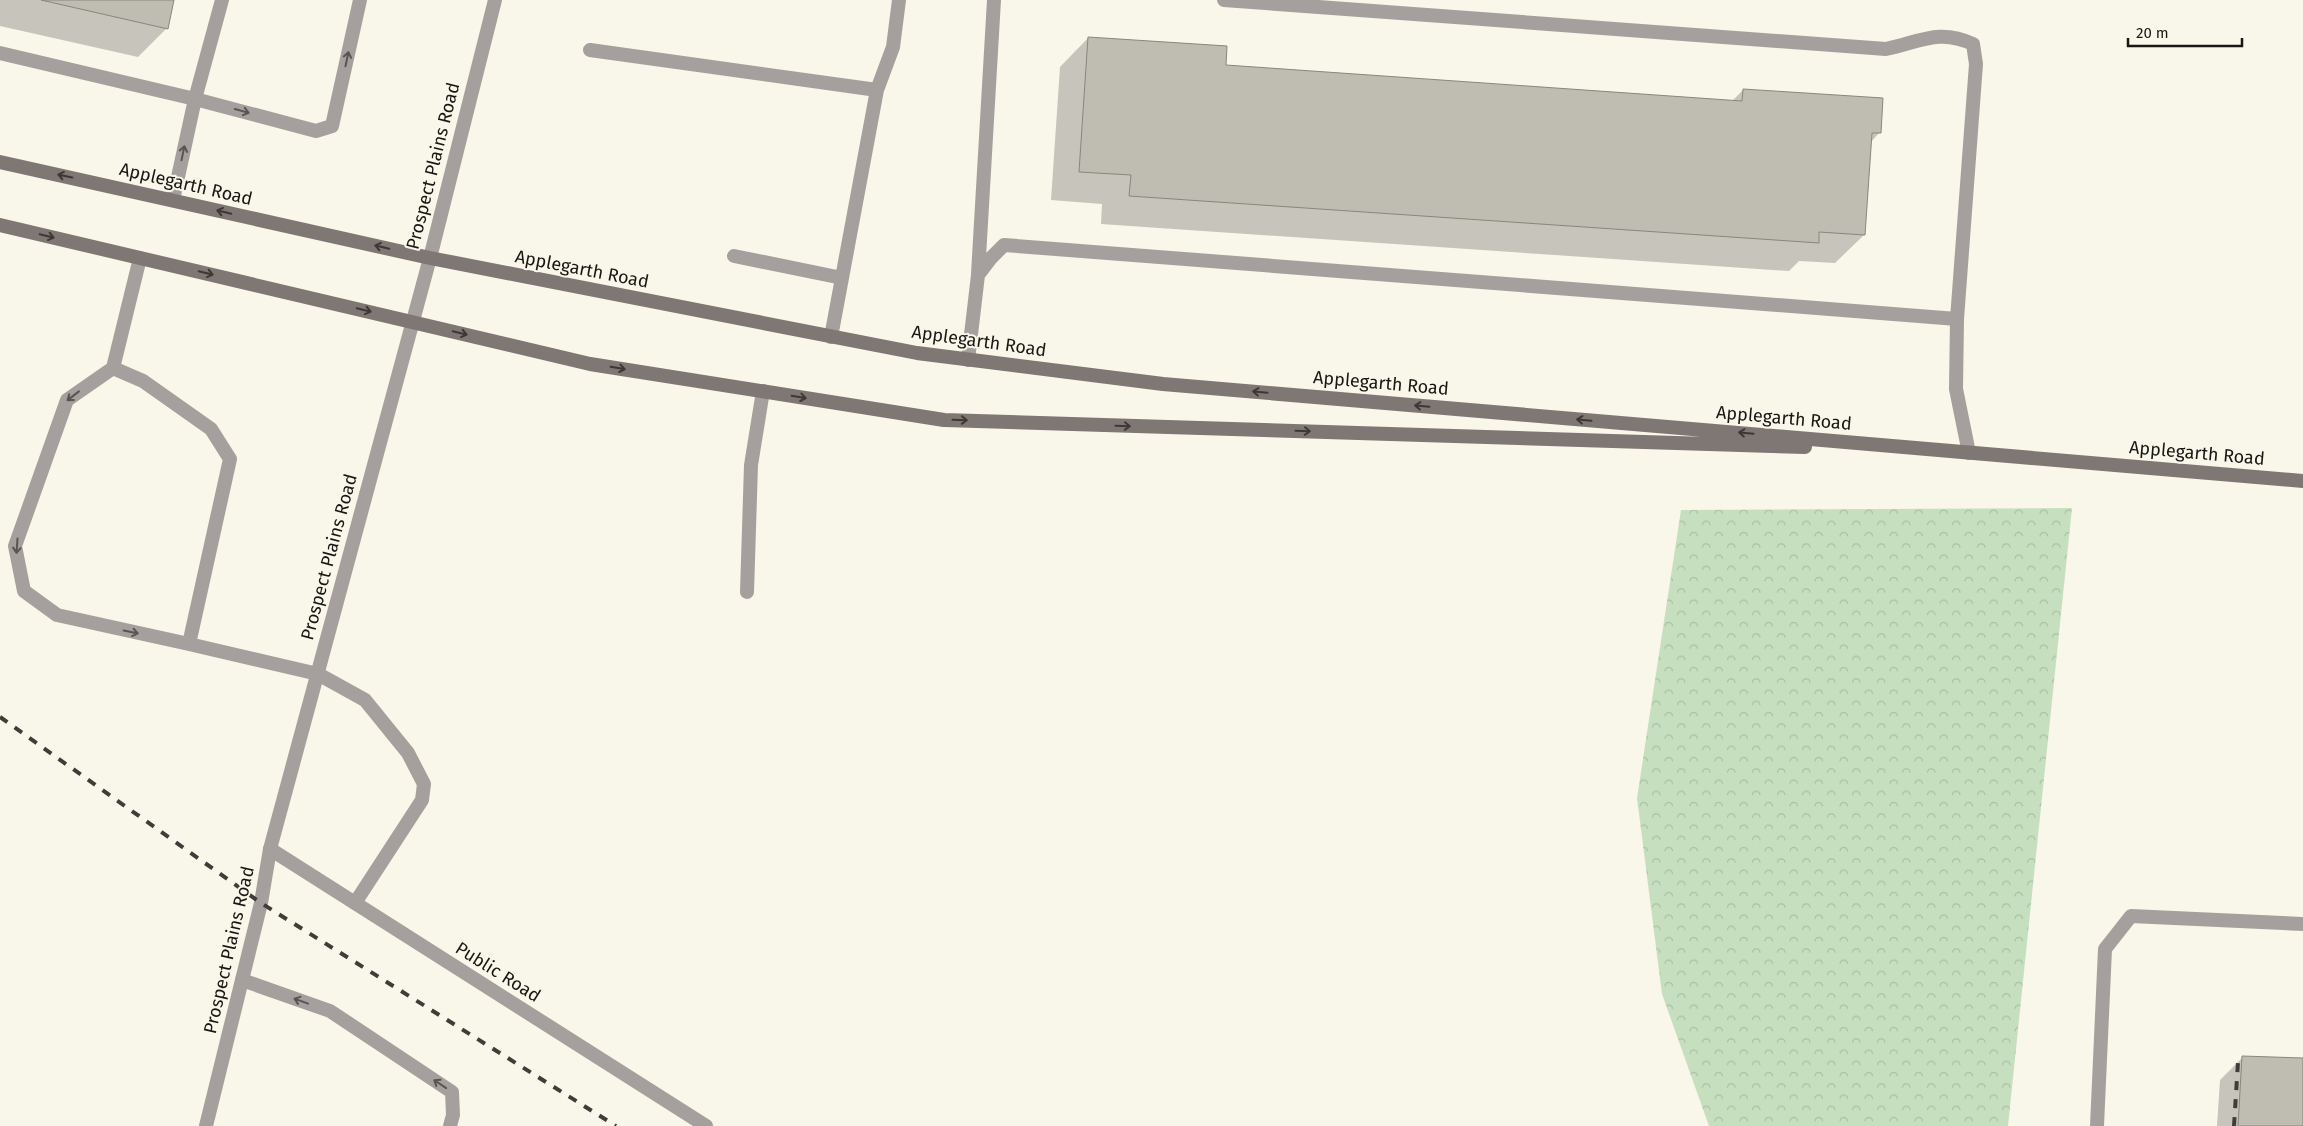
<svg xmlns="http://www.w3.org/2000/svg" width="2303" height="1126" font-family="'Fira Sans',sans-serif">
  <defs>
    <pattern id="forest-crowns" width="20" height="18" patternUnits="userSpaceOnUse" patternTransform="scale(1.25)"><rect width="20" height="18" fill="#c6e0bf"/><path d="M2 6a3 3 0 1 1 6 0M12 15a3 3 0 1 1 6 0" fill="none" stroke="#a9bfa3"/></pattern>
  </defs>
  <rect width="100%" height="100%" fill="#f9f6ea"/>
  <path fill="url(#forest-crowns)" d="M2072,508L2008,1126H1709L1662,994L1637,798L1681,510Z"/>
  <path fill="#0003" d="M0,0H173L167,28L138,57L0,26Z
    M1088,38L1224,66L1732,101L1743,90L1879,133L1871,142L1864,235L1835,263L1799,261L1789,271L1101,224L1102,204L1051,200L1060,67Z
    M2243,1057L2303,1059V1126H2217L2220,1080Z"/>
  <path fill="#bfbcb1" stroke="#89867c" d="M41,0H174L168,29Z
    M1088,37L1227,46L1226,65L1742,101L1743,89L1883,98L1881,133H1872L1865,235L1819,232V243L1129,196L1131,175L1079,172Z
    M2242,1056L2303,1058V1126H2238Z"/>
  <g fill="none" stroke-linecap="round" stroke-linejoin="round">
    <path stroke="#a5a09d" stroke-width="14" d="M590,50L877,90
      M0,53L195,99L316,131L332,126L360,0
      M173,200L195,99L222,0
      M734,256L842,278
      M140,258L113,368L143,381L211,429L230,459L189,644L318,674L365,700L408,753L424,784L422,800L355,903
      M978,274L994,0
      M1957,319L1956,389L1969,453
      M831,337L877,90L893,47L899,0
      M968,360L978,275L991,258L1004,245L1957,319L1976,64L1973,44C1939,28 1920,42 1886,49L1224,0
      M113,368L67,400L15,546L24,591L57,615L189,644
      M747,592L751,465L763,391
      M242,980L330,1011L452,1092L453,1115L450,1126
      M2097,1126L2105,949L2131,916L2303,924"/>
    <path stroke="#a5a09d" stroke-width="14" d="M270,849L706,1126"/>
    <path stroke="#a5a09d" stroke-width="14" d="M206,1126L261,903L270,849L430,258L495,0"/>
    <path stroke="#7e7773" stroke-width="14" d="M0,162L430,258L917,353L1163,384L2303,481
      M0,225L590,364L944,420L1805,447"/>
    <path stroke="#3f3d38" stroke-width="4" stroke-dasharray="9 9" stroke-linecap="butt" d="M0,717L261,903L616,1126
      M2234,1126L2238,1062"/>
  </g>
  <defs><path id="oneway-shaft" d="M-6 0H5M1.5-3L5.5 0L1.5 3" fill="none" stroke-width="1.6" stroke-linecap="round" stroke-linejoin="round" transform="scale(1.25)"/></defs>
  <g stroke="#575551">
    <use href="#oneway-shaft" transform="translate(347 59) rotate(-78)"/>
    <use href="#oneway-shaft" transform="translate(242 111) rotate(15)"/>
    <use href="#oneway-shaft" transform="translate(183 153) rotate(-78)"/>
    <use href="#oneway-shaft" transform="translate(73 396) rotate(142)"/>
    <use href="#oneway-shaft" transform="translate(17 546) rotate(94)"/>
    <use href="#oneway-shaft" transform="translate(131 632) rotate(12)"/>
    <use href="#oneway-shaft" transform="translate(301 1001) rotate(-160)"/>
    <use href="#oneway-shaft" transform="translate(440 1084) rotate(-146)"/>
  </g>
  <g stroke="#3c3935">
    <use href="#oneway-shaft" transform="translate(65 176) rotate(-168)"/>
    <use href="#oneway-shaft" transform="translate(224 212) rotate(-167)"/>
    <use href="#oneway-shaft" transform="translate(47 236) rotate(13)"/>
    <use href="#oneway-shaft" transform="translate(382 247) rotate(-167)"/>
    <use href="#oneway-shaft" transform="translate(206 273) rotate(13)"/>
    <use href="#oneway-shaft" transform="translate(364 310) rotate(13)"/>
    <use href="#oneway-shaft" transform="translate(460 333) rotate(13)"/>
    <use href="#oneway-shaft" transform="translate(618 368) rotate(9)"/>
    <use href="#oneway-shaft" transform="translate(1260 392) rotate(-175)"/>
    <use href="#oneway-shaft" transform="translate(799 397) rotate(9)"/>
    <use href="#oneway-shaft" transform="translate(1422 406) rotate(-175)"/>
    <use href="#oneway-shaft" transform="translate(960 420) rotate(2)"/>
    <use href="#oneway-shaft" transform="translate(1584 420) rotate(-175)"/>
    <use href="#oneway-shaft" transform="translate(1123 426) rotate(2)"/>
    <use href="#oneway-shaft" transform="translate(1303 431) rotate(2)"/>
    <use href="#oneway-shaft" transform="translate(1746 433) rotate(-175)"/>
  </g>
  <g text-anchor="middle" stroke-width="4" stroke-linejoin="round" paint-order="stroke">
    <g font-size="18" fill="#181713" stroke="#f9f6ea">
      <text transform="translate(433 166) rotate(-76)" y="6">Prospect Plains Road</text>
      <text transform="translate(186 184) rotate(13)" y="6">Applegarth Road</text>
      <text transform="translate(582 269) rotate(11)" y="6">Applegarth Road</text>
      <text transform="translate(979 341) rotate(8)" y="6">Applegarth Road</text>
      <text transform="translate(1381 383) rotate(5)" y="6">Applegarth Road</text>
      <text transform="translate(1784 418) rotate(5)" y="6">Applegarth Road</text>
      <text transform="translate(2197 453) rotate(5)" y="6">Applegarth Road</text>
      <text transform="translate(329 557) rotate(-75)" y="6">Prospect Plains Road</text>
      <text transform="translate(229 950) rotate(-77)" y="6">Prospect Plains Road</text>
      <text transform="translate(498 972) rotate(32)" y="6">Public Road</text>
    </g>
  </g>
  <path d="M2128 38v8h114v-8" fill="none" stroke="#181713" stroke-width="2.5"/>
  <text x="2136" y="38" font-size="15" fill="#181713" stroke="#f9f6ea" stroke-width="4" paint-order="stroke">20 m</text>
</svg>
